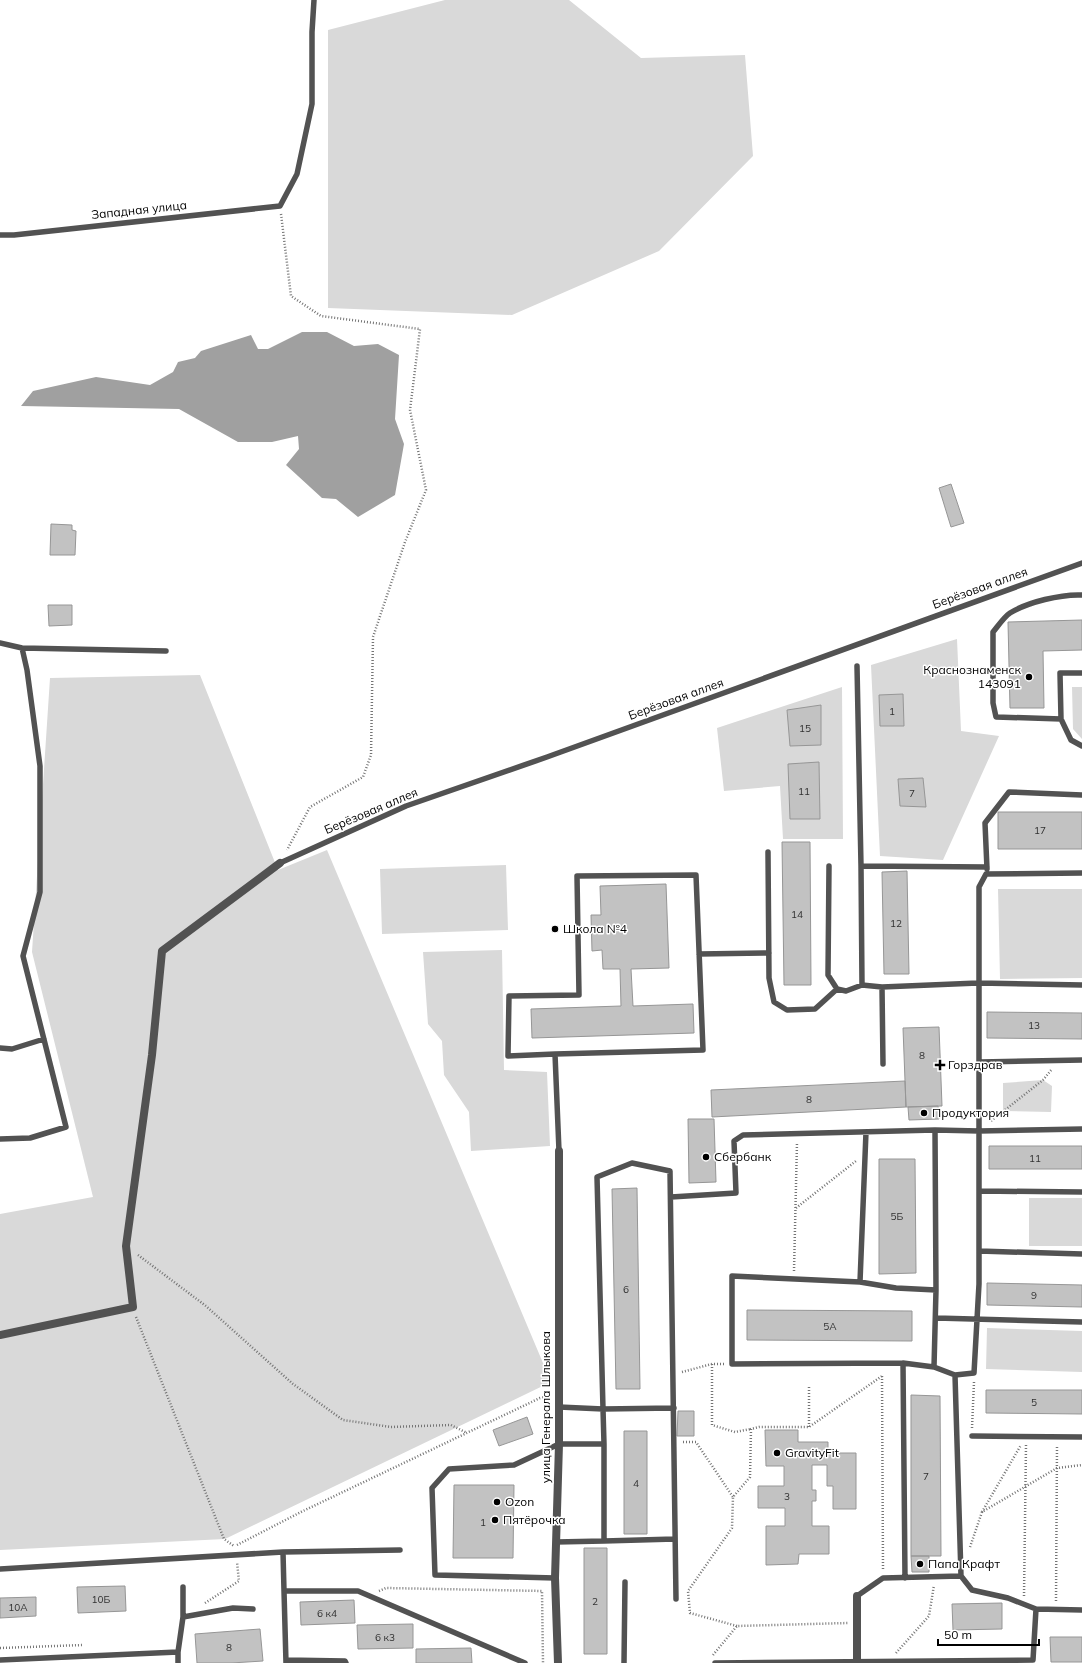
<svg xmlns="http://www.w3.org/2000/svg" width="1082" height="1663" font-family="Mulish,sans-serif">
  <rect width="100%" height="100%" fill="#fff"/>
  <path fill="#d9d9d9" d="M445,0H569L641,58L745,55L753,156L659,251L512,315L328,308V30Z
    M957,639L961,731L999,736L943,860L880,856L871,665Z
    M200,675L278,870L327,850L551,1382L225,1539L0,1550V1214L93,1197L32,952L50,678Z
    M842,687L843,839H783L780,786L724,791L717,728Z
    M1072,687H1082V739L1073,729Z
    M506,865L508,930L382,934L380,869Z
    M998,889H1082V978L1000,979Z
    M502,950L504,1070L547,1072L550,1146L471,1151L469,1112L444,1075L442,1041L428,1024L423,952Z
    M1043,1080L1052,1086L1051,1112L1003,1111V1083Z
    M1029,1198H1082V1246H1029Z
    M987,1328L1082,1331V1372L986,1369Z"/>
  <path fill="#a0a0a0" d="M302,332H327L354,346L378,344L399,355L395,419L404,444L395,495L358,517L336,499L322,498L286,465L299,449L298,436L272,442H238L179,409L21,406L33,391L96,377L150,385L173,372L178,362L195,358L201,351L251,335L258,349H268Z"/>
  <path fill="#c2c2c2" stroke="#969696" d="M951,484L964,523L951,527L939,488Z
    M51,524L72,525V530L76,531L75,555H50Z
    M48,605H72V625L49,626Z
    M1082,620V650L1043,651L1044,708H1010L1008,622Z
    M903,694L904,726H880L879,695Z
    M821,705V745L790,746L787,710Z
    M819,762L820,819H790L788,764Z
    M923,778L926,807L900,806L898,779Z
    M998,812H1082V849H998Z
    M782,842H810L811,985H784Z
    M907,871L909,974H884L882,872Z
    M666,884L669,968L631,969L633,1006L693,1004L694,1033L532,1038L531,1009L621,1006L620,969H603L602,950L592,951L591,915H601L600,886Z
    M987,1012L1082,1013V1039L987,1038Z
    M939,1027L942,1106L906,1107L903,1028Z
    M905,1081L906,1107L712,1117L711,1090Z
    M938,1106L939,1119L909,1120L908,1107Z
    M688,1119H714L716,1182L689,1183Z
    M989,1146H1082V1169H989Z
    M879,1159H915L916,1273L879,1274Z
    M637,1188L640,1389H616L612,1189Z
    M987,1283L1082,1285V1307L987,1305Z
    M747,1310L912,1311V1341L747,1340Z
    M986,1390H1082V1414L986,1413Z
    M911,1395L940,1396L941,1556H911Z
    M678,1411H694V1436H677Z
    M527,1417L533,1434L499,1446L493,1430Z
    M765,1430H798V1442H828V1453H856V1509H833V1486H827V1465H812V1490H816V1501H812V1526H829V1554H799L798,1564L766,1565V1526H785V1508H758V1486H784V1466H766Z
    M624,1431H647V1534H624Z
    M454,1485H514L513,1558H453Z
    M584,1548H607V1654H584Z
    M911,1556H929V1572H912Z
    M125,1586L126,1611L78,1613L77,1587Z
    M36,1597V1616L0,1618V1598Z
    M354,1600L355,1623L301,1625L300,1602Z
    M1002,1603V1629L953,1630L952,1604Z
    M413,1624V1648L358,1649L357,1625Z
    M260,1629L263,1661L231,1663H197L195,1634Z
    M1050,1637H1082V1662H1051Z
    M471,1648L472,1663H416V1649Z"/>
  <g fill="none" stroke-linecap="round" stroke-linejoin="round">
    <path stroke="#747474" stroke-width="2.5" stroke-dasharray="1 2" stroke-linecap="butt" d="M281,214L291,296L321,316L420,329L410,410L426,490L405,542L373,637L371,755L363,777L310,807L287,850
      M991,1121L1043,1080L1052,1069
      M796,1208L856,1161
      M138,1255L206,1306L293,1384L343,1420L391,1427L451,1425L467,1433
      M794,1271L797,1142
      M136,1317L224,1539L234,1546
      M724,1364H712V1425L735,1432L751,1429
      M682,1372L712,1364
      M882,1376L883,1569
      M809,1427V1385
      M972,1428L974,1382
      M683,1442H696L733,1497
      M982,1512L1021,1445
      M237,1545L301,1512L540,1398L550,1396
      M970,1547L982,1512L1057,1468L1082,1465
      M379,1591L386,1588L542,1591L543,1663
      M1024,1596L1026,1445
      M1056,1601L1057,1446
      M205,1603L239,1581L237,1562
      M737,1626L690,1613L688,1591L732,1528L733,1497L750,1477L751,1429L759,1427H809L882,1376
      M0,1648L83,1645
      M896,1653L929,1616L934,1585
      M713,1655L737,1626L848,1623"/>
    <path stroke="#525252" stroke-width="5.5" d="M0,235H14L280,206L297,174L312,104V32L314,0
      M1082,595C1061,594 1028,602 1010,613C1004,617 998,626 993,632V703L996,717L1061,719L1071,740L1082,746
      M0,643L22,648L166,651
      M857,666L861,866
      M1061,719L1060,673H1082
      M768,852L769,978L774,1002L787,1010L815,1009L837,989
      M280,863L406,806L547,757L1082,563
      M829,866L828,975L837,989L846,991L862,985
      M987,869L985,823L1009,792L1082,795
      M699,954L769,953
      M882,987L862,985L861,866L987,867
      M0,1048L12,1049L44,1039
      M555,1054L703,1050L696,875L577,876L579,995L509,996L508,1056L555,1054L559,1151
      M980,1062L1082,1060
      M883,1064L882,987L978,983L1082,985
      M0,1139L30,1138L66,1127L23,956L40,892V766L27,670L22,648
      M979,1191L1082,1192
      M671,1197L736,1193L734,1141L743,1135L935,1130L979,1131L1082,1129
      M979,1251L1082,1254
      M860,1282L866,1132
      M936,1290L896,1288L860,1282L732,1276V1364L903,1363L934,1367L955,1375L974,1373L979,1284V887L986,874L1082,873
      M936,1318L1082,1322
      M903,1363L905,1578
      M934,1367L936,1290L935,1130
      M955,1375L961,1576
      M559,1407L603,1409L597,1177L632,1163L670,1171L676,1599
      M972,1436L1082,1437
      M604,1444V1541L675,1539
      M556,1542L604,1541
      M0,1569L283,1552
      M555,1578L435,1575L432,1488L449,1469L514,1465L559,1444H604L603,1409L674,1408
      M284,1591L283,1552L400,1550
      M857,1596L883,1578L961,1576L972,1590L1008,1598L1036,1609L1082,1610
      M183,1617V1587
      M178,1652L183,1617L233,1608L253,1609
      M0,1660L178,1652V1663
      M286,1660L345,1661L346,1663
      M286,1663L284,1591H358L525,1663
      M624,1663L625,1582
      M715,1663L1033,1660L1036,1609"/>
    <path stroke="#525252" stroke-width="8" d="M0,1335L133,1307L126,1246L152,1055L162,951L280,863
      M558,1663L555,1578L559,1444V1151
      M857,1663V1596"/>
  </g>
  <g fill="#000" stroke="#fff" stroke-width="1.5">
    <circle cx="1029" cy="677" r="4"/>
    <circle cx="555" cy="929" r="4"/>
    <path d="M938 1059h4v4h4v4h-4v4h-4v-4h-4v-4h4z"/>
    <circle cx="924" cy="1113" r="4"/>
    <circle cx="706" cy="1157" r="4"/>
    <circle cx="777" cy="1453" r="4"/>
    <circle cx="497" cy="1502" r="4"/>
    <circle cx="495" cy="1520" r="4"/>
    <circle cx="920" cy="1564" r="4"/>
  </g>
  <g text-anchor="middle" stroke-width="3" stroke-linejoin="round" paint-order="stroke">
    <g font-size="10" fill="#303030">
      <text x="892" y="715">1</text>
      <text x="805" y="732">15</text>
      <text x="804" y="795">11</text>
      <text x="912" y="797">7</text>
      <text x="1040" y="834">17</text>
      <text x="797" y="918">14</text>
      <text x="896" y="927">12</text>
      <text x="1034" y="1029">13</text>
      <text x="922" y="1059">8</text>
      <text x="809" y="1103">8</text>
      <text x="1035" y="1162">11</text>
      <text x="897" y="1220">5Б</text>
      <text x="626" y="1293">6</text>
      <text x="1034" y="1299">9</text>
      <text x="830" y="1330">5А</text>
      <text x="1034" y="1406">5</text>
      <text x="926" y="1480">7</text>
      <text x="636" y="1487">4</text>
      <text x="787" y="1500">3</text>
      <text x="483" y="1526">1</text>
      <text x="101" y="1603">10Б</text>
      <text x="595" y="1605">2</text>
      <text x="18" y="1611">10А</text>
      <text x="327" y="1617">6 к4</text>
      <text x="385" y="1641">6 к3</text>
      <text x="229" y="1651">8</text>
    </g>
    <g font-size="12" fill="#000" stroke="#fff">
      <text transform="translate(139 210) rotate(-6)" y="4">Западная улица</text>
      <text transform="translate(980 588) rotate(-20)" y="4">Берёзовая аллея</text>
      <text transform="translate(676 699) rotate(-20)" y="4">Берёзовая аллея</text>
      <text transform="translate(371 811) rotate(-23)" y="4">Берёзовая аллея</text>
      <text transform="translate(546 1407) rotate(-90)" y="4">улица Генерала Шлыкова</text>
    </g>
    <g font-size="12" fill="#000" stroke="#fff" text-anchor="start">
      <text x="1021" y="674" text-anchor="end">Краснознаменск<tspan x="1021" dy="14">143091</tspan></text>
      <text x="563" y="933">Школа №4</text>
      <text x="948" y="1069">Горздрав</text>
      <text x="932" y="1117">Продуктория</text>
      <text x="714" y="1161">Сбербанк</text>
      <text x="785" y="1457">GravityFit</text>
      <text x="505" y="1506">Ozon</text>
      <text x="503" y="1524">Пятёрочка</text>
      <text x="928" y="1568">Папа Крафт</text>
    </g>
  </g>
  <path d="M938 1639v6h101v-6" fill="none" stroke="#000000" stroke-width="2"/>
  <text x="944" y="1639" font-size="12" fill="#000000" stroke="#ffffff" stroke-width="3" paint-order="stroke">50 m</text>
</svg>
